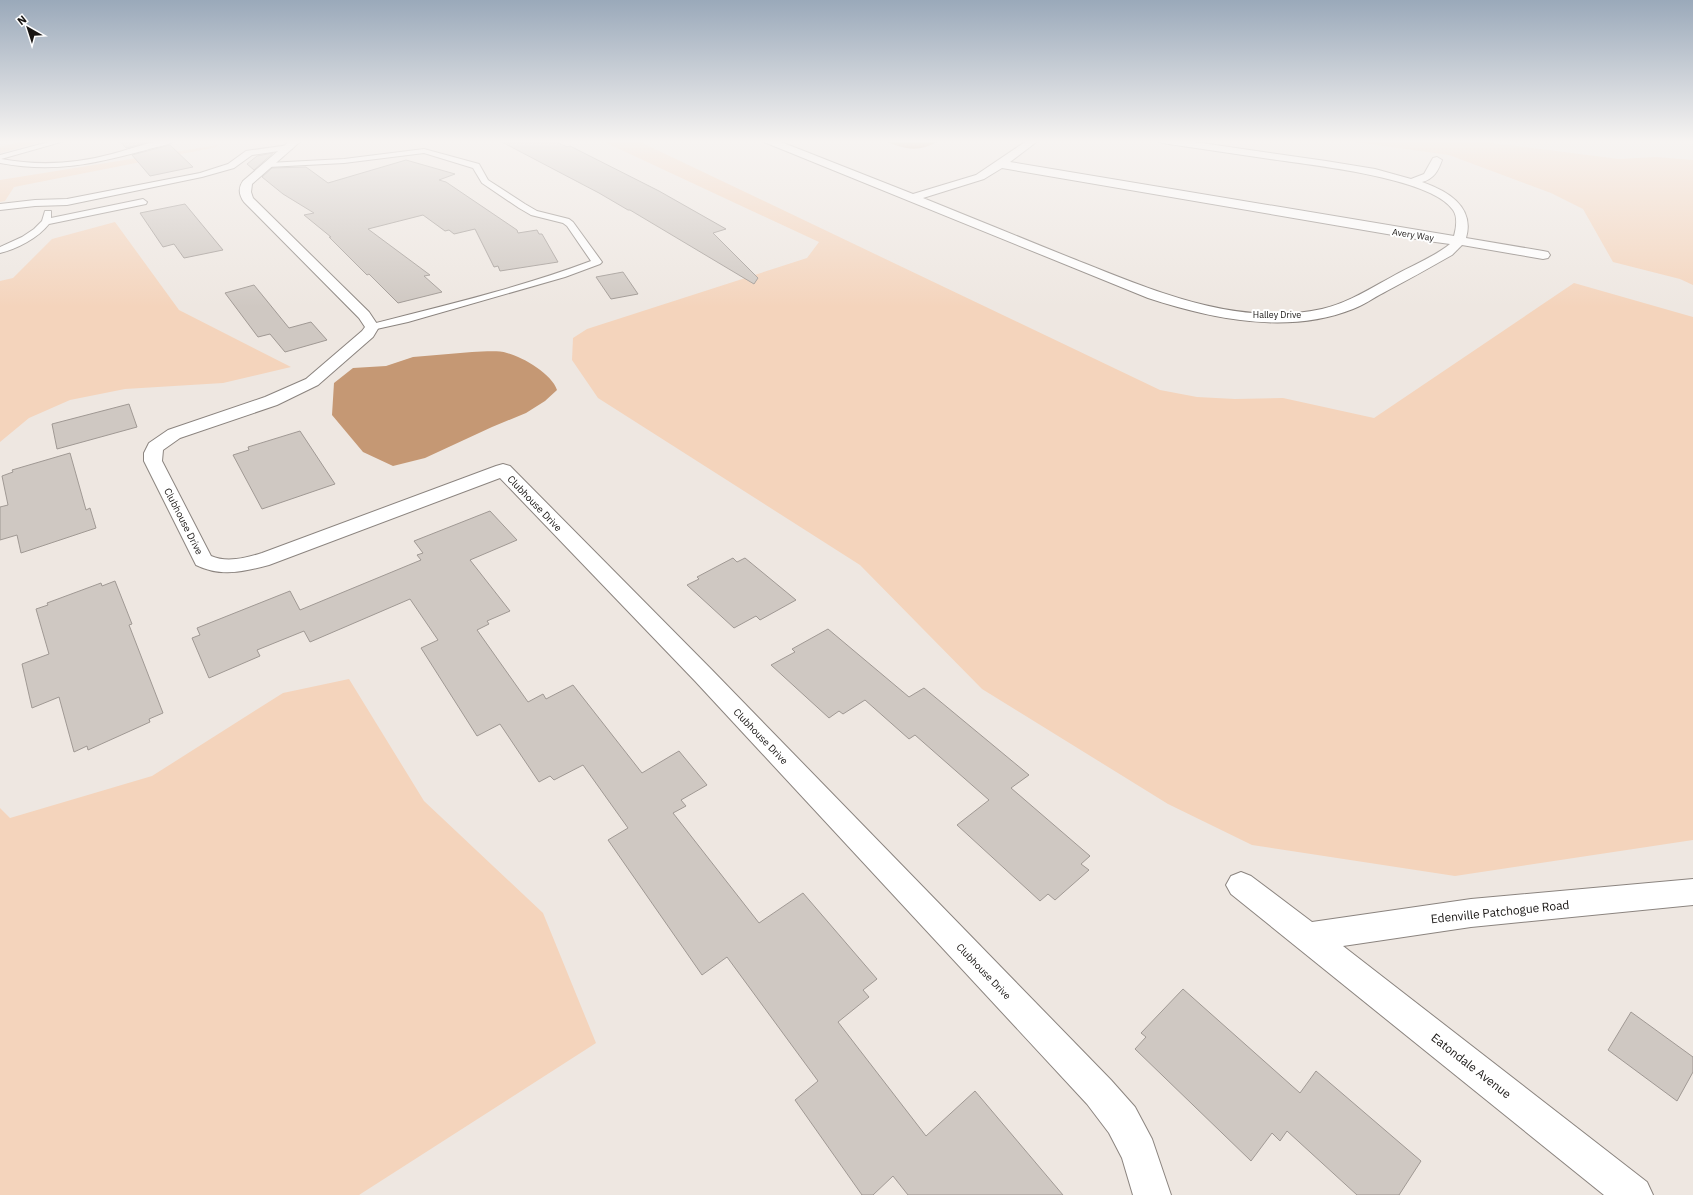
<svg xmlns="http://www.w3.org/2000/svg" width="1693" height="1195" font-family="'IBM Plex Sans',sans-serif">
  <rect width="100%" height="100%" fill="#eee7e1"/>
  <path fill="#f4d4bc" d="M28,140H48L0,153V147Z
    M600,140H636L1160,390L1197,397L1235,399L1283,398L1374,418L1574,283L1693,317V840L1455,876L1252,845L1168,804L982,689L860,565L598,398L572,360L573,338L587,329L807,258L819,242Z
    M1341,140H1468L1619,159L1656,157L1693,160V285L1680,279L1613,262L1583,209L1551,193L1449,155Z
    M218,145L217,147L14,187L5,201L0,202V180Z
    M115,222L179,310L291,367L223,383L125,389L70,400L29,418L0,442V281L13,278L52,239Z
    M349,679L424,801L543,913L596,1043L359,1195H0V808L10,818L152,776L283,693Z"/>
  <path fill="#c59874" d="M882,140H940C917,154 905,149 882,140Z
    M472,352C483,352 497,350 507,353C523,357 552,374 557,390L545,401L526,413L492,427L425,458L393,466L363,452L332,415L334,383L353,368L386,366L413,357Z"/>
  <path fill="#cfc8c2" stroke="#a09994" d="M119,140H158L126,148Z
    M498,140H552L567,147L570,146L659,191L726,229L713,233L758,278L754,284L630,210H628L599,193Z
    M170,145L193,167L150,176L132,155Z
    M273,153L254,170L247,164L257,156Z
    M406,160L455,174L439,180L446,182L517,230L518,233L537,230L539,234H542L558,262L500,271L498,266L494,267L475,229L454,234L449,230L445,231L423,215L368,229L430,275L424,276L442,292L398,303L369,274L367,275L329,237H331L304,215L314,213L283,194L262,177L272,168L306,167L328,183Z
    M185,204L223,250L184,258L174,244L163,247L140,213Z
    M623,272L638,294L611,299L596,277Z
    M254,285L289,328L311,322L327,340L285,352L270,334L258,337L225,293Z
    M129,404L137,427L57,449L52,424Z
    M300,431L335,484L262,509L233,455L249,450L248,447Z
    M70,453L86,510L90,508L96,528L21,553L17,535L0,540V507L8,505L2,476L13,472L12,470Z
    M490,511L517,540L470,560L510,611L487,621L489,624L477,630L528,702L543,694L546,699L573,685L642,773L679,751L707,785L681,800L686,806L673,813L759,923L803,893L877,979L863,990L869,997L838,1022L926,1136L975,1091L1063,1195H908L893,1176L873,1195H862L795,1100L818,1081L727,957L702,975L608,840L628,828L583,765L554,780L550,776L539,782L500,724L477,736L421,648L438,640L410,599L310,642L304,631L257,650L260,656L209,678L192,638L200,635L197,628L290,591L300,610L421,560L417,555L423,553L414,541Z
    M733,558L737,562L745,558L796,600L760,620L756,616L734,628L687,585L699,579L697,577Z
    M115,581L132,624L129,625L163,713L149,719L150,722L88,750L87,746L74,752L59,697L32,708L22,664L49,654L36,609L48,605L47,603L101,583L102,586Z
    M828,629L909,697L924,688L1029,775L1011,788L1090,856L1081,864L1089,870L1055,900L1048,894L1040,901L957,825L989,800L915,735L909,739L865,700L843,714L839,711L829,718L771,665L795,652L792,649Z
    M1183,989L1300,1093L1316,1071L1421,1161L1399,1195H1357L1287,1131L1280,1141L1272,1133L1251,1161L1135,1049L1146,1037L1141,1033Z
    M1631,1012L1693,1057V1072L1677,1101L1608,1050Z"/>
  <g fill="none" stroke-linecap="round" stroke-linejoin="round">
    <g stroke="#8b847f" stroke-width="2">
      <path id="service" d="M56,140H68L1,159C39,166 75,164 112,154C132,149 154,139 175,140C168,146 154,147 146,150C94,164 54,173 0,163V155Z
        M289,145H292V149L252,155L234,168L202,177L67,205L35,206L0,210V204L35,200L67,199L200,173L228,164L246,151Z
        M424,149L479,164L488,180L525,204L537,211L569,219L573,222L602,262L600,264L565,277L408,322L372,330L368,329L367,327L368,325C443,306 519,288 591,261L567,226L563,223L531,215L519,208L482,183L473,168L424,153L344,163L268,167L264,165L268,163L344,159Z
        M143,199L147,202L146,204L49,224C38,238 17,249 0,253V247L22,237L34,229L42,221L45,211H51V218Z"/>
    </g>
    <g stroke="#8b847f" stroke-width="2">
      <path id="minor" d="M291,140H302L252,184L251,192L253,198L369,312L379,327L373,337L318,385L277,405L180,438L163,450L162,461L211,556C227,563 246,558 262,553L496,466L503,464L510,466L711,669L1111,1080L1135,1107L1152,1139L1171,1195H1133L1122,1158L1109,1133L1087,1104L695,681L500,478L269,565C243,572 220,577 196,565L144,461V453L149,443L168,430L265,397L306,379L362,331L365,327L359,318L244,202C239,195 238,188 243,181Z
        M763,140H776L913,194L976,175L1028,140H1039L1010,162L1454,236C1456,229 1458,217 1453,210C1431,177 1309,165 1270,159C1234,154 1198,148 1162,143L1157,140H1181L1326,161L1375,169L1411,179L1424,174L1433,158L1437,157L1442,160C1438,171 1434,179 1422,182C1448,191 1475,207 1466,238L1543,251L1548,252L1550,255L1548,258L1543,259L1462,245L1452,255C1429,268 1406,281 1383,293C1373,298 1364,305 1353,309C1288,335 1212,319 1148,298L764,142ZM1002,168L1428,241L1450,244C1434,257 1413,265 1395,275C1371,288 1348,303 1322,309C1235,328 1150,289 1071,258C1022,238 972,218 923,198L984,179Z
        M1241,872L1251,876L1312,922L1471,899L1693,879V905L1471,927L1343,946L1647,1182L1653,1195H1604L1231,894L1226,885L1231,876Z"/>
    </g>
    <use href="#service" fill="#fff" fill-rule="evenodd"/>
    <use href="#minor" fill="#fff" fill-rule="evenodd"/>
  </g>
  <linearGradient id="sky" x2="0" y2="1"><stop stop-color="#9aa9ba"/><stop offset="0.46" stop-color="#f7f4f2"/><stop offset="1" stop-color="#f7f4f2" stop-opacity="0"/></linearGradient>
  <rect width="1693" height="307" fill="url(#sky)"/>
  <g text-anchor="middle" stroke-width="4" stroke-linejoin="round" paint-order="stroke">
    <g font-size="9" fill="#181513" stroke="#fff">
      <text transform="translate(1413 235) rotate(9)" y="3">Avery Way</text>
      <text x="1277" y="318">Halley Drive</text>
    </g>
    <g font-size="10" fill="#181513" stroke="#fff">
      <text transform="translate(535 503) rotate(46)" y="4">Clubhouse Drive</text>
      <text transform="translate(184 521) rotate(63)" y="4">Clubhouse Drive</text>
      <text transform="translate(761 736) rotate(46)" y="4">Clubhouse Drive</text>
      <text transform="translate(984 971) rotate(46)" y="4">Clubhouse Drive</text>
    </g>
    <g font-size="12" fill="#181513" stroke="#fff">
      <text transform="translate(1500 912) rotate(-6)" y="4">Edenville Patchogue Road</text>
      <text transform="translate(1471 1066) rotate(38)" y="4">Eatondale Avenue</text>
    </g>
  </g>
  <g transform="translate(28 28) rotate(321)" stroke="#ffffff" stroke-width="3" paint-order="stroke">
  <path d="M0-3L7 15L0 10L-7 15Z" fill="#181513"/>
  <text y="-6" font-size="11" font-weight="bold" text-anchor="middle" fill="#181513">N</text>
  </g>
</svg>
